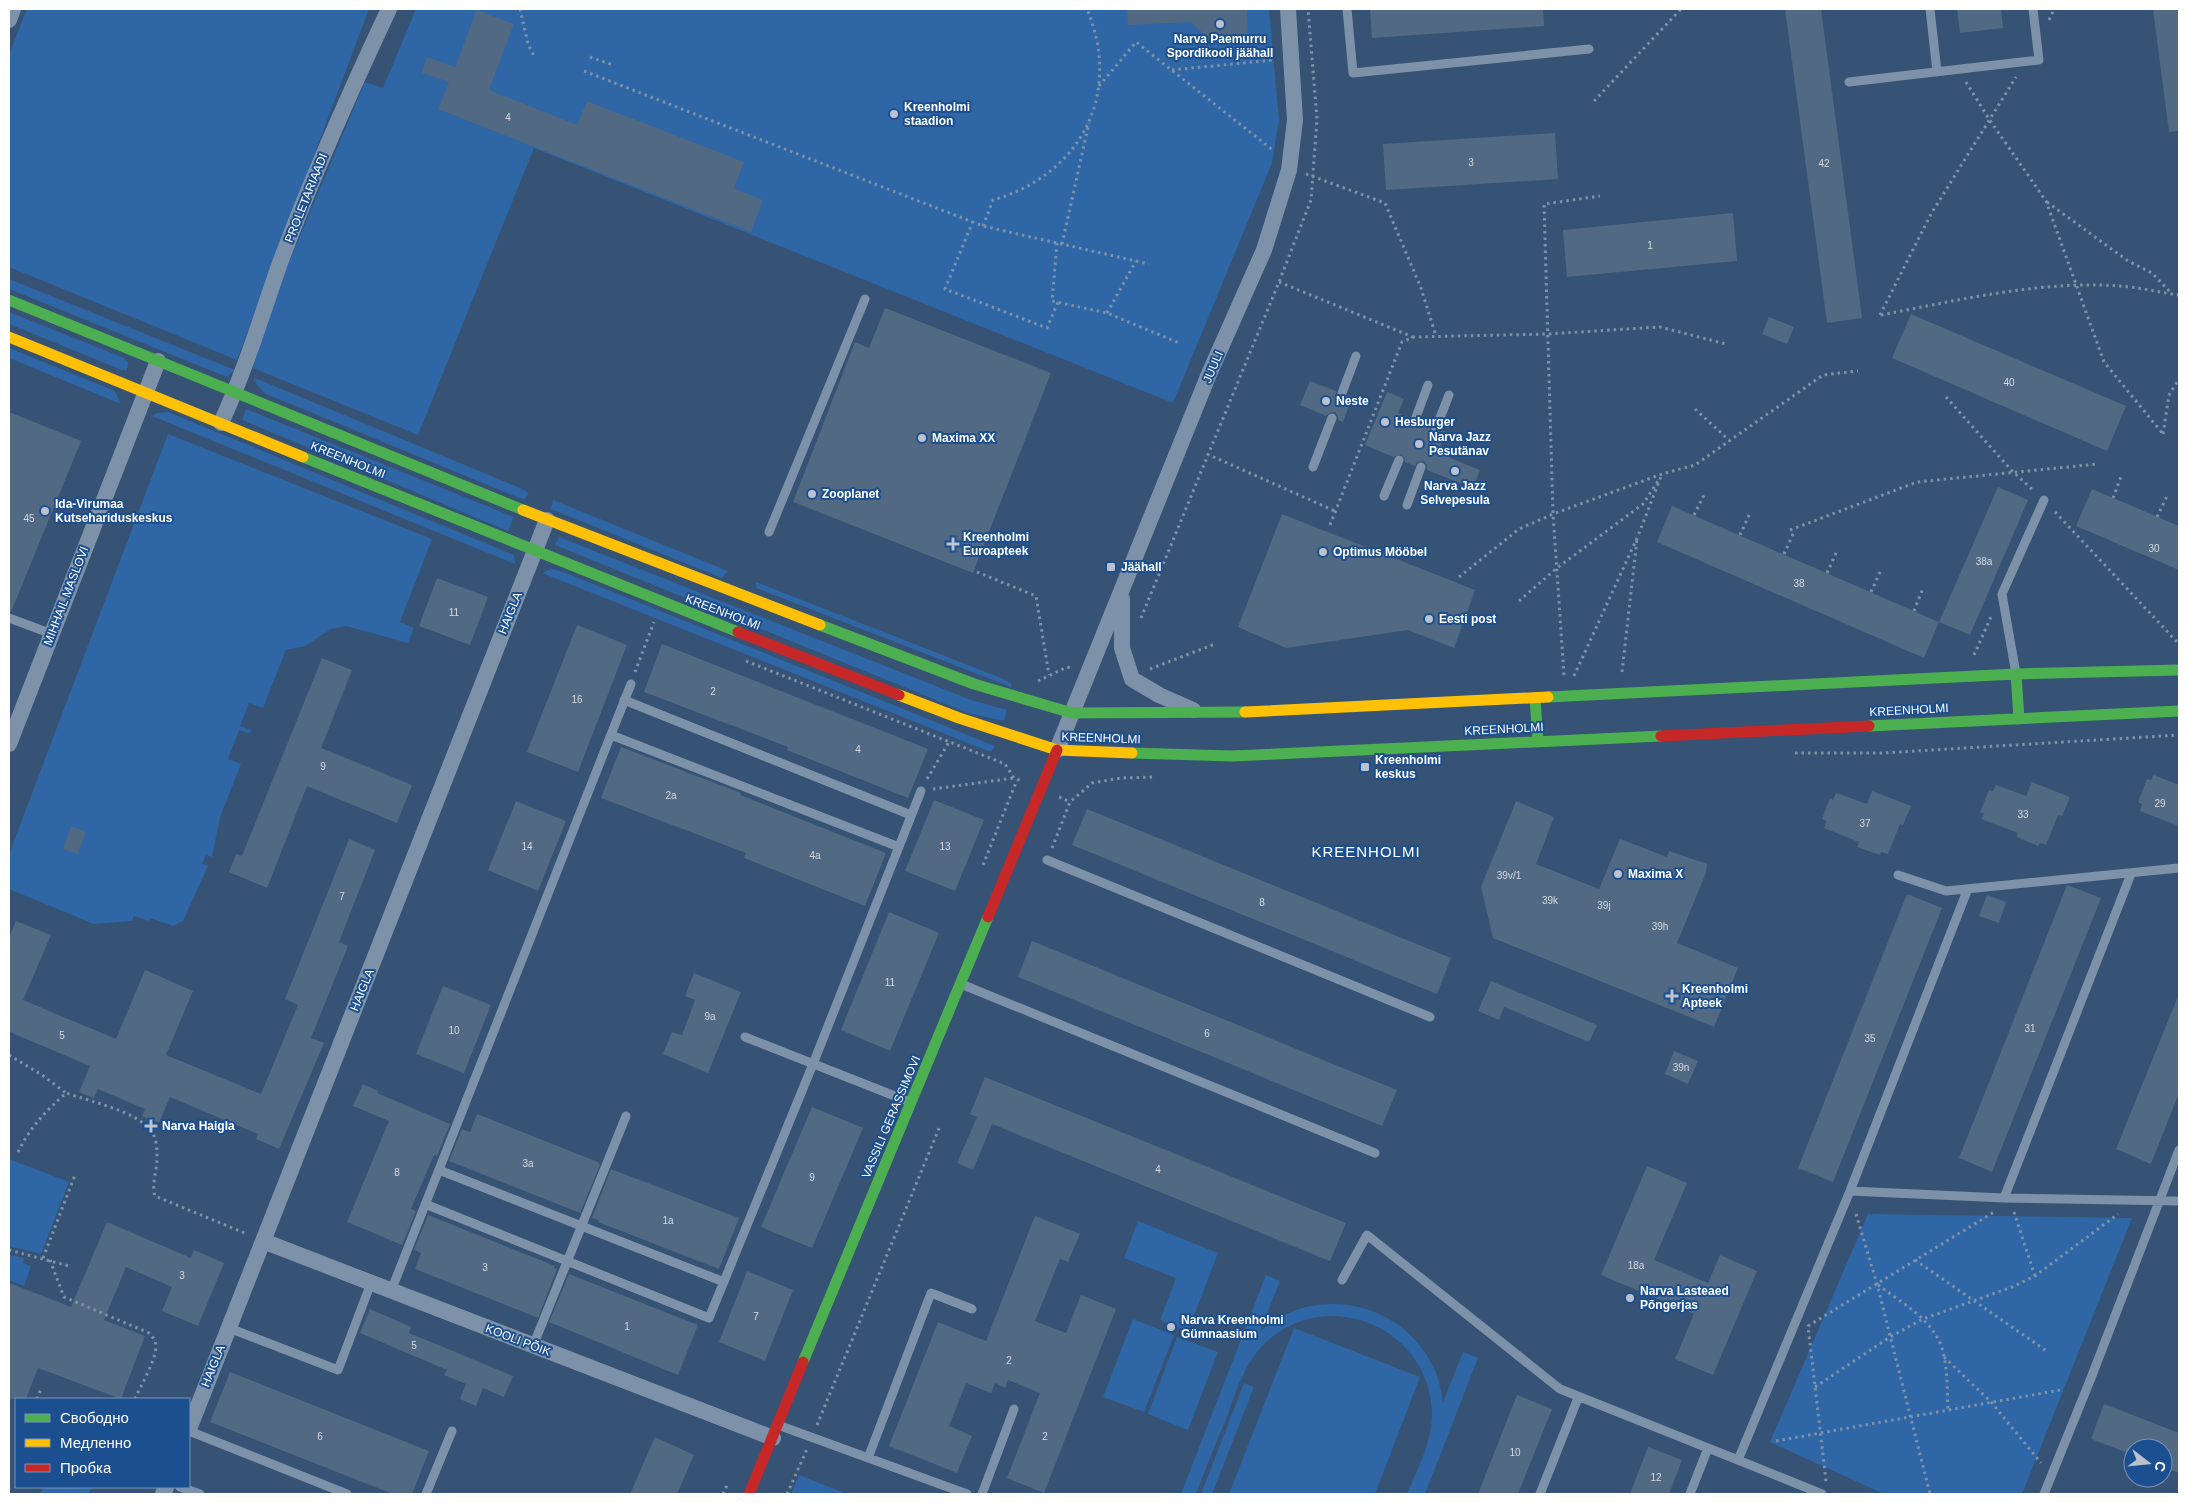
<svg xmlns="http://www.w3.org/2000/svg" width="2188" height="1503" font-family="Arial,sans-serif">
  <rect width="100%" height="100%" fill="#365274"/>
  <path fill="#2f66a5" d="M27,9H369L237,360L9,267V54Z
    M416,9H1269L1279,120L1272,163L1173,403L534,148L418,435L253,368L273,300L365,82L383,88Z
    M9,279L235,370L227,377L9,289Z
    M9,312L122,357L128,362L127,370H122L9,324Z
    M9,348L115,391L121,404L9,358Z
    M255,378L520,488L529,493L524,500L264,393L254,381Z
    M246,409L514,517L508,531L242,420Z
    M168,412L514,555L515,564L152,416L157,413Z
    M168,434L432,539L400,622L414,628L408,643L346,626L331,629L305,646L286,650L263,708L249,703L240,726L251,730L250,734L239,730L228,759L241,764L220,817L212,857L206,855L202,864L208,866L183,921L173,926L150,918L149,921L134,916L132,921L94,924L9,889V854Z
    M553,500L728,571L722,578L551,509Z
    M559,537L971,700L1007,710L1004,721L968,713L555,545Z
    M552,569L561,571L995,746L992,751H988L542,573Z
    M756,582L1001,678L1011,683V687L756,588Z
    M9,1159L69,1182L41,1254L9,1246Z
    M1868,1214L2132,1218L2022,1494H1884L1770,1442Z
    M1138,1221L1218,1253L1188,1331L1160,1320L1176,1278L1124,1258Z
    M9,1255L24,1258L23,1263L31,1266L24,1286L9,1280Z
    M1266,1275L1280,1281L1260,1331C1276,1320 1292,1309 1311,1306C1363,1296 1416,1323 1436,1373C1440,1382 1441,1393 1443,1402L1463,1352L1478,1358L1425,1494H1407C1418,1468 1433,1440 1432,1411C1428,1326 1326,1285 1265,1343C1245,1363 1236,1391 1227,1417C1216,1442 1206,1468 1196,1494H1181Z
    M1133,1319L1174,1335L1144,1412L1103,1397Z
    M1294,1328L1420,1377L1375,1494H1229Z
    M1177,1337L1218,1352L1188,1430L1148,1414Z
    M1244,1383L1254,1387L1212,1494H1201Z
    M799,1475L847,1494H791Z
    M43,1487H92L89,1494H40Z"/>
  <path fill="#526984" d="M1127,9H1247L1248,38L1209,39L1191,22L1128,25Z
    M1370,9H1543L1544,26L1372,38Z
    M1785,9H1821L1862,318L1827,323Z
    M1957,9H2001L2003,28L1960,33Z
    M2153,9H2179V131L2169,132Z
    M477,10L514,24L489,90L577,125L587,101L744,162L734,188L763,200L751,232L438,109L449,82L422,73L427,57L455,67Z
    M1555,133L1558,179L1386,190L1383,144Z
    M1733,213L1737,261L1567,277L1563,230Z
    M885,308L1051,373L973,573L793,502L855,342L869,348Z
    M1911,314L2126,406L2107,451L1892,358Z
    M1769,317L1794,327L1787,344L1762,334Z
    M1310,381L1336,391V394L1339,399H1343L1348,395L1352,397L1343,422L1338,420V417L1335,412H1331L1326,416L1300,405Z
    M1387,392L1404,399L1398,413L1409,418V422L1412,426H1417L1421,422L1430,426L1431,431L1434,434L1439,433L1442,430L1446,432L1438,453L1480,470L1473,488L1427,470V465L1424,461L1417,462L1415,466L1405,462L1404,457L1401,454L1393,457L1365,445Z
    M9,412L81,441L11,612H9Z
    M1998,487L2028,500L1970,635L1939,622Z
    M2092,489L2179,526V570L2076,526Z
    M1672,506L1939,622L1924,658L1657,542Z
    M1282,514L1475,590L1454,648L1408,630L1286,648L1238,627Z
    M437,578L488,597L470,645L419,626Z
    M577,625L627,645L578,772L527,752Z
    M662,644L928,749L908,798L787,750L788,747L644,692Z
    M322,658L352,670L321,748L412,785L397,823L307,786L267,888L229,872L236,854L242,856Z
    M621,747L741,793L740,795L886,853L865,906L744,858L746,853L601,798Z
    M2154,775L2179,785V826L2140,811L2142,804L2138,802L2147,779L2151,780Z
    M2032,782L2070,797L2062,816L2058,815L2046,845L2040,843L2038,846L2017,837L2018,833L1981,819L1984,813L1980,812L1989,790L1993,791L1996,785L2026,796Z
    M1872,791L1911,806L1903,825L1900,824L1888,854L1881,852L1880,855L1857,847L1859,842L1824,828L1827,821L1822,819L1830,798L1833,800L1836,793L1867,804Z
    M934,800L984,820L955,891L905,871Z
    M516,801L566,821L538,891L488,870Z
    M1516,801L1554,817L1536,864L1599,889L1620,839L1667,857L1669,851L1707,864L1706,873L1677,943L1738,968L1714,1027L1493,938L1481,887Z
    M1087,809L1451,958L1437,994L1072,845Z
    M71,826L86,832L78,854L63,849Z
    M349,839L375,850L339,942L348,946L311,1038L324,1043L279,1149L256,1139L258,1134L170,1097L159,1123L142,1116L145,1109L98,1089L94,1098L79,1092L90,1066L10,1032L9,1034V938L16,921L51,935L23,1000L116,1039L145,970L193,991L166,1055L261,1094L298,1005L285,999Z
    M2067,885L2101,898L1992,1172L1959,1158Z
    M1907,894L1942,908L1833,1182L1798,1168Z
    M1987,895L2006,902L1999,923L1979,916Z
    M889,912L939,933L890,1051L841,1030Z
    M1032,941L1397,1090L1382,1126L1018,977Z
    M694,973L741,992L708,1073L663,1054L672,1032L682,1035L695,1000L685,996Z
    M1491,981L1597,1025L1589,1042L1504,1007L1499,1020L1478,1011Z
    M443,986L491,1005L464,1073L416,1054Z
    M2179,994V1093L2151,1164L2116,1149Z
    M1674,1051L1698,1061L1688,1084L1665,1074Z
    M985,1077L1346,1223L1330,1261L992,1124L973,1170L957,1163L977,1117L970,1114Z
    M363,1084L378,1091L377,1093L450,1124L437,1156L434,1155L411,1209L416,1211L402,1245L347,1222L389,1121L353,1106Z
    M812,1107L863,1128L812,1248L761,1227Z
    M477,1114L598,1162L600,1165L580,1213L449,1161L462,1129L470,1132Z
    M1647,1166L1687,1183L1654,1260L1708,1283L1720,1255L1757,1271L1713,1375L1675,1359L1694,1314L1601,1275Z
    M611,1169L739,1218L719,1269L598,1222L599,1220L592,1218Z
    M428,1215L555,1266L554,1268L557,1269L538,1318L415,1269L421,1253L414,1250Z
    M1035,1216L1080,1234L1068,1262L1060,1259L1035,1321L1066,1333L1081,1295L1116,1309L1044,1493L1007,1478L1040,1393L1008,1380L1005,1388L995,1383L991,1393L966,1383L949,1426L972,1436L957,1473L889,1446L938,1322L986,1341Z
    M107,1222L191,1258L194,1250L224,1263L198,1326L162,1311L172,1287L126,1267L104,1320L145,1336L121,1399L38,1368L26,1399H9V1283L71,1307Z
    M747,1271L793,1290L765,1361L719,1342Z
    M569,1274L698,1325L678,1375L549,1322Z
    M370,1309L411,1327L409,1333L513,1376L504,1397L483,1388L476,1406L460,1399L466,1384L444,1375L447,1370L360,1333Z
    M230,1372L429,1451L412,1494H393L210,1422Z
    M1517,1395L1552,1409L1518,1494H1478Z
    M2104,1404L2179,1433V1473L2163,1467V1448H2133V1455L2091,1439Z
    M655,1437L694,1455L677,1494H630Z
    M1648,1447L1682,1460L1669,1494H1630Z"/>
  <g fill="none" stroke-linecap="round" stroke-linejoin="round">
    <path stroke="#7d92a8" stroke-width="3" stroke-dasharray="2.5 4" stroke-linecap="butt" d="M520,9L528,44L535,58
      M2049,20L2054,9
      M590,57L613,65
      M1172,70L1273,60
      M584,71L983,226L1149,264
      M1966,82L1989,119L2046,201L2104,362L2163,434
      M1099,86L1136,42L1274,151
      M1594,101L1681,9
      M1306,174L1385,203L1421,288L1436,336
      M2047,202L2128,261L2152,273L2172,294
      M973,221L945,289L1047,328L1058,302
      M983,226L993,200C1080,175 1123,95 1087,9
      M1057,243L1052,301L1107,313L1179,343
      M1062,244L1089,123
      M1279,282L1413,337
      M1107,313L1136,261
      M1880,315L1931,214L2016,77
      M1881,315C1960,300 2050,278 2130,287C2147,289 2163,293 2179,295
      M1946,397L2012,471L2034,491
      M1695,409L1730,441
      M2163,434L2169,395L2179,379
      M1207,454L1335,511
      M2113,498L2122,474
      M2055,512L2179,644
      M1694,515L1705,493
      M2157,517L2168,494
      M1330,525L1402,342L1414,337L1547,334L1660,327L1726,344
      M1790,530L1917,482L2098,464
      M1740,535L1750,513
      M1784,554L1794,532
      M977,572L1036,596L1049,675
      M1827,573L1837,551
      M1459,577L1519,529L1553,514L1662,474L1695,465L1823,375L1858,371
      M1871,592L1881,570
      M1519,601L1557,568L1643,504L1658,481
      M1914,611L1923,588
      M1141,618L1279,282L1311,200L1317,119L1308,9
      M1974,655L1991,617
      M746,661L1005,764L1014,778L1021,781
      M1150,669L1215,644
      M635,672L654,622
      M1622,672L1637,539
      M1564,675L1553,514L1544,204L1600,196
      M1574,676L1638,536L1662,474
      M1038,681L1067,667L1071,668
      M1795,753H1883L2179,735
      M927,779L949,742
      M933,789L1014,778
      M1059,797L1070,802
      M1052,848L1070,802L1092,783L1121,778L1154,777
      M983,865L1017,780
      M9,1055L42,1075L66,1093
      M18,1152C31,1126 45,1112 66,1093C89,1101 139,1112 152,1132C156,1138 157,1147 157,1154C158,1168 151,1184 155,1196L247,1234
      M2014,1212L2035,1276
      M1856,1214L1877,1284L1930,1494
      M9,1250L69,1266
      M43,1258L75,1175
      M50,1260L64,1297L149,1333C153,1337 156,1341 156,1347C155,1362 141,1385 135,1399
      M1915,1260L2048,1352
      M1878,1285C1903,1304 1938,1322 1944,1356C1948,1374 1947,1393 1948,1410
      M1944,1357L1991,1402L2041,1463
      M1815,1387L1890,1337L1923,1319L2012,1287L2035,1276L2118,1214
      M37,1399L41,1389
      M817,1425L940,1126
      M1776,1441L2060,1390
      M1826,1481L1808,1326L1994,1212
      M723,1494L728,1483
      M787,1494L807,1449"/>
    <path stroke="#7d92a8" stroke-width="9" d="M1347,9L1353,73L1589,49
      M1930,9L1937,72
      M1849,82L2039,60L2033,9
      M1342,393L1356,356
      M1415,420L1428,385
      M1436,428L1449,395
      M1313,467L1332,418
      M1384,496L1399,460
      M1407,505L1421,467
      M769,532L865,299
      M9,618L52,634
      M2016,674L2002,594L2044,500
      M624,700L911,815
      M611,735L899,847
      M1047,860L1430,1017
      M1898,875L1946,891L2179,868
      M961,984L1375,1153
      M745,1037L910,1102
      M439,1170L724,1282
      M1850,1191L2004,1198L2179,1201
      M2004,1198L2131,874
      M425,1204L709,1318L813,1064L921,791
      M1342,1280L1367,1235L1560,1389L1738,1460
      M391,1291L631,684
      M229,1328L338,1370L371,1283
      M533,1346L626,1116
      M778,1425L967,1494
      M189,1431L347,1494
      M868,1458L931,1293L972,1309
      M180,1487L200,1494
      M426,1494L452,1431
      M982,1494L1014,1409
      M1540,1494L1578,1398
      M1690,1494L1708,1448
      M1822,1494L1738,1460L1850,1191L1967,891
      M2044,1494L2091,1378L2179,1150"/>
    <path stroke="#7d92a8" stroke-width="16" d="M9,20L13,9
      M221,423C245,371 261,317 280,263C312,177 350,92 389,9
      M1122,599V648L1132,679L1159,695L1193,710
      M9,744L158,361
      M1057,750L1209,374L1264,250L1289,170L1295,120L1288,9
      M263,1241L773,1438
      M189,1429L547,520
      M163,1494L166,1487"/>
    <path stroke="#4caf50" stroke-width="11" d="M9,300L523,510
      M303,457L738,632
      M820,625L974,684L1072,713L1245,712
      M2016,674L2019,719
      M1548,697L2016,674L2179,670
      M1535,698L1538,742
      M1869,726L2179,711
      M1132,753L1232,756L1661,736
      M803,1362L988,917"/>
    <path stroke="#ffc107" stroke-width="11" d="M9,337L303,457
      M523,510L820,625
      M899,695L959,718L1057,750L1132,753
      M1245,712L1548,697"/>
    <path stroke="#c62828" stroke-width="11" d="M738,632L899,695
      M1661,736L1869,726
      M988,917L1057,750
      M749,1494L803,1362"/>
  </g>
  <g fill="#b9c2ce" stroke="#1b4f8f" stroke-width="2">
    <circle cx="1220" cy="24" r="5"/>
    <circle cx="894" cy="114" r="5"/>
    <circle cx="1326" cy="401" r="5"/>
    <circle cx="1385" cy="422" r="5"/>
    <circle cx="922" cy="438" r="5"/>
    <circle cx="1419" cy="444" r="5"/>
    <circle cx="1455" cy="471" r="5"/>
    <circle cx="812" cy="494" r="5"/>
    <circle cx="45" cy="511" r="5"/>
    <path d="M950.5 536.5h5v5h5v5h-5v5h-5v-5h-5v-5h5z"/>
    <circle cx="1323" cy="552" r="5"/>
    <rect x="1106" y="562" width="10" height="10" rx="2.5"/>
    <circle cx="1429" cy="619" r="5"/>
    <rect x="1360" y="762" width="10" height="10" rx="2.5"/>
    <circle cx="1618" cy="874" r="5"/>
    <path d="M1669.5 988.5h5v5h5v5h-5v5h-5v-5h-5v-5h5z"/>
    <path d="M148.5 1118.5h5v5h5v5h-5v5h-5v-5h-5v-5h5z"/>
    <circle cx="1630" cy="1298" r="5"/>
    <circle cx="1171" cy="1327" r="5"/>
  </g>
  <g text-anchor="middle" stroke-width="4" stroke-linejoin="round" paint-order="stroke">
    <g font-size="10" fill="#d4dae0">
      <text x="508" y="121">4</text>
      <text x="1471" y="166">3</text>
      <text x="1824" y="167">42</text>
      <text x="1650" y="249">1</text>
      <text x="2009" y="386">40</text>
      <text x="29" y="522">45</text>
      <text x="2154" y="552">30</text>
      <text x="1984" y="565">38a</text>
      <text x="1799" y="587">38</text>
      <text x="454" y="616">11</text>
      <text x="713" y="695">2</text>
      <text x="577" y="703">16</text>
      <text x="858" y="753">4</text>
      <text x="323" y="770">9</text>
      <text x="671" y="799">2a</text>
      <text x="2160" y="807">29</text>
      <text x="2023" y="818">33</text>
      <text x="1865" y="827">37</text>
      <text x="527" y="850">14</text>
      <text x="945" y="850">13</text>
      <text x="815" y="859">4a</text>
      <text x="1509" y="879">39v/1</text>
      <text x="342" y="900">7</text>
      <text x="1550" y="904">39k</text>
      <text x="1262" y="906">8</text>
      <text x="1604" y="909">39j</text>
      <text x="1660" y="930">39h</text>
      <text x="890" y="986">11</text>
      <text x="710" y="1020">9a</text>
      <text x="2030" y="1032">31</text>
      <text x="454" y="1034">10</text>
      <text x="1207" y="1037">6</text>
      <text x="62" y="1039">5</text>
      <text x="1870" y="1042">35</text>
      <text x="1681" y="1071">39n</text>
      <text x="528" y="1167">3a</text>
      <text x="1158" y="1173">4</text>
      <text x="397" y="1176">8</text>
      <text x="812" y="1181">9</text>
      <text x="668" y="1224">1a</text>
      <text x="1636" y="1269">18a</text>
      <text x="485" y="1271">3</text>
      <text x="182" y="1279">3</text>
      <text x="756" y="1320">7</text>
      <text x="627" y="1330">1</text>
      <text x="414" y="1349">5</text>
      <text x="1009" y="1364">2</text>
      <text x="320" y="1440">6</text>
      <text x="1045" y="1440">2</text>
      <text x="1515" y="1456">10</text>
      <text x="1656" y="1481">12</text>
    </g>
    <g font-size="12" font-weight="bold" fill="#fff" stroke="#1b4f8f" text-anchor="start">
      <text x="1220" y="43" text-anchor="middle">Narva Paemurru<tspan x="1220" dy="14">Spordikooli jäähall</tspan></text>
      <text x="904" y="111">Kreenholmi<tspan x="904" dy="14">staadion</tspan></text>
      <text x="1336" y="405">Neste</text>
      <text x="1395" y="426">Hesburger</text>
      <text x="1429" y="441">Narva Jazz<tspan x="1429" dy="14">Pesutänav</tspan></text>
      <text x="932" y="442">Maxima XX</text>
      <text x="1455" y="490" text-anchor="middle">Narva Jazz<tspan x="1455" dy="14">Selvepesula</tspan></text>
      <text x="822" y="498">Zooplanet</text>
      <text x="55" y="508">Ida-Virumaa<tspan x="55" dy="14">Kutsehariduskeskus</tspan></text>
      <text x="963" y="541">Kreenholmi<tspan x="963" dy="14">Euroapteek</tspan></text>
      <text x="1333" y="556">Optimus Mööbel</text>
      <text x="1121" y="571">Jäähall</text>
      <text x="1439" y="623">Eesti post</text>
      <text x="1375" y="764">Kreenholmi<tspan x="1375" dy="14">keskus</tspan></text>
      <text x="1628" y="878">Maxima X</text>
      <text x="1682" y="993">Kreenholmi<tspan x="1682" dy="14">Apteek</tspan></text>
      <text x="162" y="1130">Narva Haigla</text>
      <text x="1640" y="1295">Narva Lasteaed<tspan x="1640" dy="14">Põngerjas</tspan></text>
      <text x="1181" y="1324">Narva Kreenholmi<tspan x="1181" dy="14">Gümnaasium</tspan></text>
    </g>
    <g font-size="12" fill="#fff" stroke="#1b4f8f">
      <text transform="translate(306 198) rotate(-68)" y="4">PROLETARIAADI</text>
      <text transform="translate(1213 367) rotate(-67)" y="4">JUULI</text>
      <text transform="translate(348 460) rotate(22)" y="4">KREENHOLMI</text>
      <text transform="translate(66 596) rotate(-69)" y="4">MIHHAIL MASLOVI</text>
      <text transform="translate(723 612) rotate(21)" y="4">KREENHOLMI</text>
      <text transform="translate(510 613) rotate(-68)" y="4">HAIGLA</text>
      <text transform="translate(1909 710) rotate(-3)" y="4">KREENHOLMI</text>
      <text transform="translate(1504 729) rotate(-3)" y="4">KREENHOLMI</text>
      <text transform="translate(1101 738) rotate(2)" y="4">KREENHOLMI</text>
      <text transform="translate(362 990) rotate(-68)" y="4">HAIGLA</text>
      <text transform="translate(891 1117) rotate(-67)" y="4">VASSILI GERASSIMOVI</text>
      <text transform="translate(518 1340) rotate(21)" y="4">KOOLI PÕIK</text>
      <text transform="translate(213 1366) rotate(-68)" y="4">HAIGLA</text>
    </g>
    <g font-size="15" letter-spacing="1" fill="#fff" stroke="#1b4f8f">
      <text x="1366" y="857">KREENHOLMI</text>
    </g>
  </g>
  <rect width="2188" height="1503" fill="none" stroke="#ffffff" stroke-width="20"/>
  <rect x="15" y="1398" width="175" height="90" fill="#1b4f8f" stroke="#7695bc"/>
  <rect x="25" y="1414" width="25" height="8" fill="#4caf50" stroke="#7695bc"/>
  <text x="60" y="1423" font-size="15" fill="#ffffff">Свободно</text>
  <rect x="25" y="1439" width="25" height="8" fill="#ffc107" stroke="#7695bc"/>
  <text x="60" y="1448" font-size="15" fill="#ffffff">Медленно</text>
  <rect x="25" y="1464" width="25" height="8" fill="#c62828" stroke="#7695bc"/>
  <text x="60" y="1473" font-size="15" fill="#ffffff">Пробка</text>
  <g transform="translate(2148 1463) rotate(106)"><circle r="24" fill="#1b4f8f" stroke="#7695bc"/>
  <path d="M0-4L9 19L0 12L-9 19Z" fill="#b9c2ce"/>
  <text y="-8" font-size="14" font-weight="bold" text-anchor="middle" fill="#ffffff">С</text>
  </g>
</svg>
